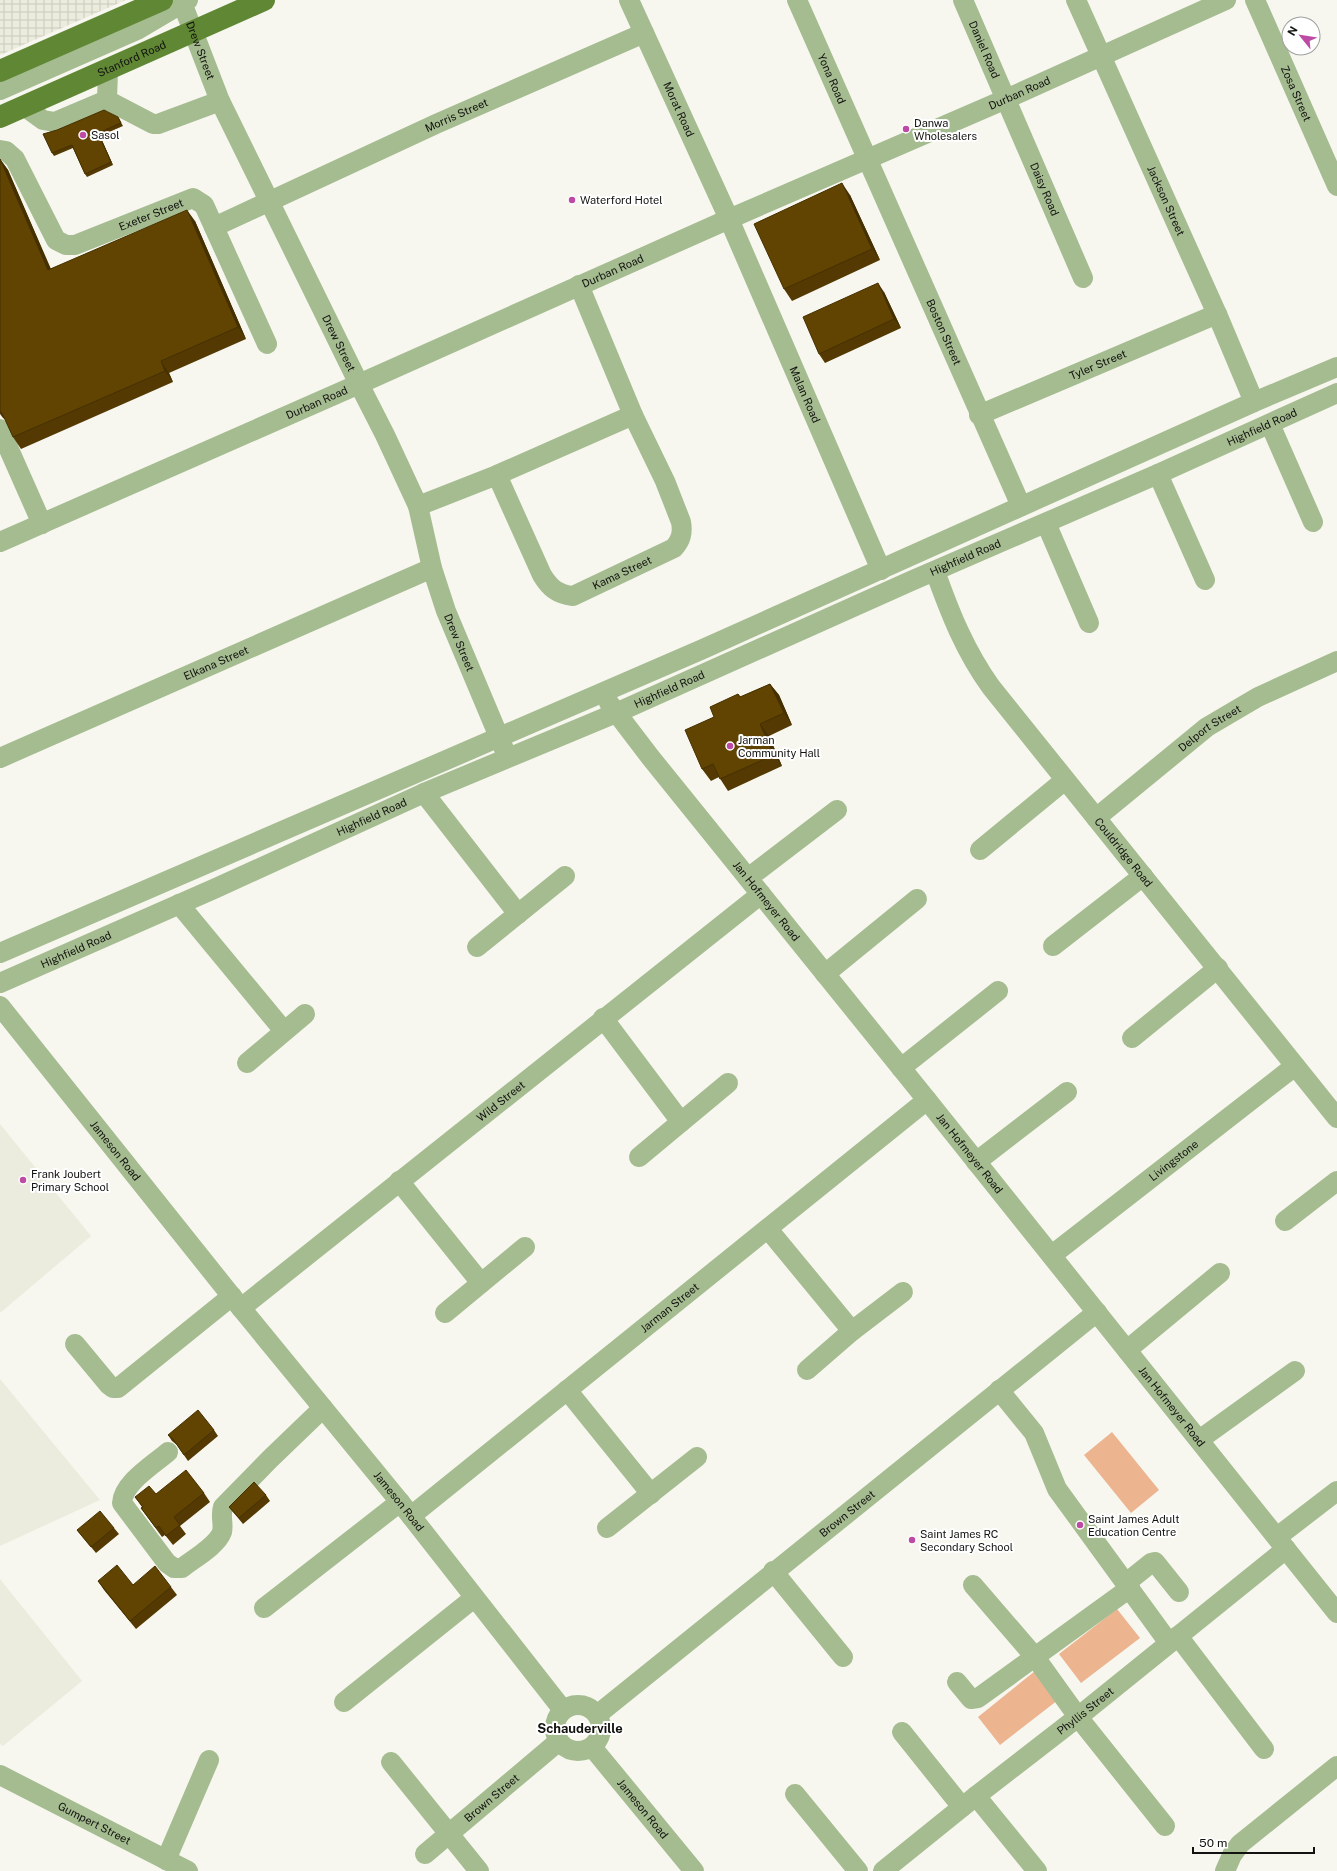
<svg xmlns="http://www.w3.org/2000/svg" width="1337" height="1871" font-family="'Public Sans',sans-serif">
  <defs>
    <pattern id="industrial-grid" width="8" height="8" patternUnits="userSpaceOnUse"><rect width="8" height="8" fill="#ececde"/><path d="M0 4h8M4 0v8" fill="none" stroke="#c9c9bd"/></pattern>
  </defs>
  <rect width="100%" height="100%" fill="#f7f7f0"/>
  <path fill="#ececde" d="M0,1124L91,1236L0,1313Z
    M0,1379L100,1500L0,1546Z
    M0,1579L82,1681L3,1746L0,1744Z"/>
  <path fill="url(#industrial-grid)" d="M0,0H126L0,55Z"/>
  <path fill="#edb490" d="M1112,1432L1159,1490L1131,1513L1084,1455Z
    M1117,1609L1140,1638L1081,1683L1059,1654Z
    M1035,1671L1058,1700L1000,1745L978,1717Z"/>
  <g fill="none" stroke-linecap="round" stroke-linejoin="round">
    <g stroke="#a5bc90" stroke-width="20">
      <path id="s1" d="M181,0L220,101L359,384L385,435L418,506L432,568L446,611L504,749"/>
      <path id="s2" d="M629,0L729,219L881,570"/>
      <path id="s3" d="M797,0L1021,506"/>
      <path id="s4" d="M963,0L1083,278"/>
      <path id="s5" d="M1076,0L1217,314L1254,402"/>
      <path id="s6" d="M1255,0L1337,186"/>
      <path d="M0,90L139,29L188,0"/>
      <path d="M107,100L108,70"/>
      <path d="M25,107L43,120L55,122L107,100L153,124H158L220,101"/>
      <path id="s7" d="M0,150L6,151L15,159L56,240L66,245H75L193,198L204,205L267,344"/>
      <path id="s8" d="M214,227L436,124L644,33"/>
      <path id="s9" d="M979,415L1217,314"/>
      <path d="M1270,424L1313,522"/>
      <path d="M0,429L42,524"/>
      <path d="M1158,474L1205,580"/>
      <path id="s10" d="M497,475L542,575C550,588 557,594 573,596L674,548C681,540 683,533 681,522L665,481L633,415L579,285"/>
      <path d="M418,506L497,475L633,415"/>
      <path d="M1046,523L1089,623"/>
      <path id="s11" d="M0,542L359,384L729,219L1006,99L1226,0"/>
      <path id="s12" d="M935,571C950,613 965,651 991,687L1337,1118"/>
      <path id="s13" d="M609,703L651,758L927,1100L1337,1613"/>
      <path id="s14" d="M0,758L432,568"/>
      <path d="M424,793L518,914"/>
      <path id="s15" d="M1096,818L1207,727L1258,697L1337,661"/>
      <path d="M980,850L1065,780"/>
      <path d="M748,878L837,810"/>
      <path d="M179,904L284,1031"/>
      <path d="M1053,946L1143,876"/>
      <path d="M477,947L565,876"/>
      <path d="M0,953L703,649L1254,402L1337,367"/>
      <path d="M825,974L917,899"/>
      <path id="s16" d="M0,983L216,888L424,793L616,713L911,581L1158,474L1337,393"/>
      <path id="s17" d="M0,1006L241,1308L400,1502L563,1710"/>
      <path d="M603,1018L681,1122"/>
      <path d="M1132,1038L1218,968"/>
      <path d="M247,1063L305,1014"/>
      <path d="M901,1068L998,991"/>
      <path d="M639,1157L728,1083"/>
      <path d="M976,1162L1067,1092"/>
      <path d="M399,1181L481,1283"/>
      <path d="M1285,1221L1337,1181"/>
      <path d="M768,1229L852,1331"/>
      <path id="s18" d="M1052,1255L1295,1066"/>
      <path id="s19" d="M241,1308L761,894"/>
      <path d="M445,1313L525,1247"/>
      <path d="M75,1344L109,1385L113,1388H118L232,1296"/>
      <path d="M1127,1350L1220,1273"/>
      <path d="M807,1370L852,1331L903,1292"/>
      <path d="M567,1390L651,1494"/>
      <path d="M999,1390L1034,1433L1057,1489L1169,1643"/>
      <path d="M1199,1440L1295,1371"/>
      <path d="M168,1452C153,1465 123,1483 122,1503L167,1563L174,1568H182C193,1559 217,1546 222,1532C224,1524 220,1516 223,1507L270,1459L323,1408"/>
      <path id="s20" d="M411,1516L927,1100"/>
      <path d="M607,1528L697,1457"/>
      <path d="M1277,1537L1337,1491"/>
      <path d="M773,1571L843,1657"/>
      <path d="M1126,1583L1151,1563L1155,1562L1179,1592"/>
      <path d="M973,1585L1035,1657L1078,1717L1165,1826"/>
      <path d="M264,1608L400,1502"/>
      <path d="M1178,1636L1264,1749"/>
      <path d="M957,1682L971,1699L978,1698L1130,1588"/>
      <path d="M344,1702L474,1598"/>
      <circle cx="578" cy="1728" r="23"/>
      <path id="s21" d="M597,1715L1097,1312"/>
      <path d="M902,1732L962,1807"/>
      <path id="s22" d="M592,1747L694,1871"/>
      <path d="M391,1762L479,1871"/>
      <path id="s23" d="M0,1775L188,1871"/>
      <path d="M795,1794L858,1871"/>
      <path d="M976,1796L1037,1871"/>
      <path id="s24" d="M425,1854L559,1741"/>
      <path d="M166,1860L209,1760"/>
      <path id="s25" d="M883,1871L976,1796L1078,1717L1286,1549"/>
      <path d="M1225,1871L1232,1855L1240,1844L1337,1766"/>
    </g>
    <g stroke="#608834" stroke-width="22">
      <path d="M0,71L162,0"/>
      <path id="s26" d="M0,117L264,0"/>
    </g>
  </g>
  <path fill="#543a02" d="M118,117L123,126L100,136L113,165L87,177L85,174L73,148L54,156L52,153Z
    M0,159L8,170L51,269L195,221L246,339L169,373L173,382L21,449L13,437L6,420L3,418L0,414Z
    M850,195L880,260L792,301L784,289Z
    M884,292L901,328L825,363L819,354Z
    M770,684L779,695L792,725L769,736L782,766L728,791L719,777L711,781L702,769L714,717L738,694L741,697Z
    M214,1430L218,1436L188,1461L177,1445L172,1441L168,1435Z
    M204,1493L210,1502L180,1526L186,1534L173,1545L165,1535L162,1537L141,1508L142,1507L135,1497Z
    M266,1495L270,1501L243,1524L229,1507Z
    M114,1528L119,1534L96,1553L77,1530Z
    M98,1581L133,1585L171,1587L177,1595L136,1629L104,1590Z"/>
  <path fill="#453001" d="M98,133L100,136L113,165L111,162Z
    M0,159L8,170L56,282L48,270Z
    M842,183L850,195L880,260L872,249Z
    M187,210L195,221L246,339L238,327Z
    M878,283L884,292L901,328L894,319Z
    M161,361L169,373L173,382L165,371Z
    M770,684L779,695L792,725L784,713Z
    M760,724L769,736L782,766L774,755Z"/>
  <path fill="#624402" stroke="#453001" d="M104,110L118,117L121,123L98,133L111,162L85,174L72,145L52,153L43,134L57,130Z
    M0,159L48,270L187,210L238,327L161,361L165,371L13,437L2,413L0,411Z
    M842,183L872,249L784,289L754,224Z
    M878,283L894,319L819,354L803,317Z
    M770,684L784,713L760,724L774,755L720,779L713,764L702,769L685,730L714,717L710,707L738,694L740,697Z
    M198,1410L214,1430L184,1455L173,1439L168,1435Z
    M186,1470L204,1493L174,1517L180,1525L166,1536L159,1526L156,1528L141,1508L143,1507L135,1497L149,1486L156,1494Z
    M254,1482L266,1495L239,1518L229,1507Z
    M100,1511L114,1528L91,1547L77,1530Z
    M117,1565L133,1585L155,1566L171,1587L130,1621L98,1581Z"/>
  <g fill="#bd4aa4" stroke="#fff" stroke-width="1.5">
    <circle cx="906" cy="129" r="4"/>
    <circle cx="83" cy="135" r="4"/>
    <circle cx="572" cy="200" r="4"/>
    <circle cx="730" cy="746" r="4"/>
    <circle cx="23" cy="1180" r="4"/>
    <circle cx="1080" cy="1525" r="4"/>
    <circle cx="912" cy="1540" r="4"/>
  </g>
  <g text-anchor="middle" stroke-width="4" stroke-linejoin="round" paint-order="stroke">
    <g font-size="11" fill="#121210" stroke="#fff">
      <text dy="4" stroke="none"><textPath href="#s4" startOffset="54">Daniel Road</textPath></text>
      <text dy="4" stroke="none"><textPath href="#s1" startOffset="54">Drew Street</textPath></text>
      <text dy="4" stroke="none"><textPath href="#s26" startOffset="144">Stanford Road</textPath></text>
      <text dy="4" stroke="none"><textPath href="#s3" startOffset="86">Yona Road</textPath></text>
      <text dy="4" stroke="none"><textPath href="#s11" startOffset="1114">Durban Road</textPath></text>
      <text dy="4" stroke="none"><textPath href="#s6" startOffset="102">Zosa Street</textPath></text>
      <text dy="4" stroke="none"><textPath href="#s2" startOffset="120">Morat Road</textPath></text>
      <text dy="4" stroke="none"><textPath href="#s8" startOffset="267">Morris Street</textPath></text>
      <text dy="4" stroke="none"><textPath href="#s4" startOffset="206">Daisy Road</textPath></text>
      <text dy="4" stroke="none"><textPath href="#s5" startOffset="220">Jackson Street</textPath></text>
      <text dy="4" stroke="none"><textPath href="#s7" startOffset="211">Exeter Street</textPath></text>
      <text dy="4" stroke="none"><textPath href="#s11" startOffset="670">Durban Road</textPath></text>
      <text dy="4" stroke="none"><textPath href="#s3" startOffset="363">Boston Street</textPath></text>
      <text dy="4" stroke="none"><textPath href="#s1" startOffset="378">Drew Street</textPath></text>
      <text dy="4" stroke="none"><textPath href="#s9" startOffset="129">Tyler Street</textPath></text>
      <text dy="4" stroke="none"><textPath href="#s2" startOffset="432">Malan Road</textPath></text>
      <text dy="4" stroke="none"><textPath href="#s11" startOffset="346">Durban Road</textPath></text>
      <text dy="4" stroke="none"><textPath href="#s16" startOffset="1379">Highfield Road</textPath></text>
      <text dy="4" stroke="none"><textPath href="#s16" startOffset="1055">Highfield Road</textPath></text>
      <text dy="4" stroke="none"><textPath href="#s10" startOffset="203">Kama Street</textPath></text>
      <text dy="4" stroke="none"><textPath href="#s1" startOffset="702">Drew Street</textPath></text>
      <text dy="4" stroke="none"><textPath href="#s14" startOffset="236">Elkana Street</textPath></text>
      <text dy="4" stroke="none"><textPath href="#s16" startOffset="731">Highfield Road</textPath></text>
      <text dy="4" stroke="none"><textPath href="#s15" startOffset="145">Delport Street</textPath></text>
      <text dy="4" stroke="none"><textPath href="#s16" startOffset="407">Highfield Road</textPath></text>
      <text dy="4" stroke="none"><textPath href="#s12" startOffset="341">Couldridge Road</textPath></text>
      <text dy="4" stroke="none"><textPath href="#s13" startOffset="253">Jan Hofmeyer Road</textPath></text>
      <text dy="4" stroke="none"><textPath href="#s16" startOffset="83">Highfield Road</textPath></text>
      <text dy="4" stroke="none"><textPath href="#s19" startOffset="332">Wild Street</textPath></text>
      <text dy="4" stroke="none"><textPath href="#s17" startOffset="185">Jameson Road</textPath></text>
      <text dy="4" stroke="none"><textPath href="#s13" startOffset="577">Jan Hofmeyer Road</textPath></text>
      <text dy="4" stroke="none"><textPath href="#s18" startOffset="154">Livingstone</textPath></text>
      <text dy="4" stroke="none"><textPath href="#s20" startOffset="332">Jarman Street</textPath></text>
      <text dy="4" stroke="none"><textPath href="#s13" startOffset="901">Jan Hofmeyer Road</textPath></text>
      <text dy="4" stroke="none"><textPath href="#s17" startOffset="636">Jameson Road</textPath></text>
      <text dy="4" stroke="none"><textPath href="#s21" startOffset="321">Brown Street</textPath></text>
      <text dy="4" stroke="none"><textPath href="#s25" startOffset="258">Phyllis Street</textPath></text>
      <text dy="4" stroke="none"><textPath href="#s24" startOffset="87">Brown Street</textPath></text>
      <text dy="4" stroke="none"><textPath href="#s22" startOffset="80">Jameson Road</textPath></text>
      <text dy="4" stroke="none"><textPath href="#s23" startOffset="106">Gumpert Street</textPath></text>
    </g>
    <g font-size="11" fill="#121210" stroke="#fff" text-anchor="start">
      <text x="914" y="127">Danwa<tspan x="914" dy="13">Wholesalers</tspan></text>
      <text x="91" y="139">Sasol</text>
      <text x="580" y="204">Waterford Hotel</text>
      <text x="738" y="744">Jarman<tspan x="738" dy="13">Community Hall</tspan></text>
      <text x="31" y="1178">Frank Joubert<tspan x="31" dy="13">Primary School</tspan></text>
      <text x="1088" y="1523">Saint James Adult<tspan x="1088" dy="13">Education Centre</tspan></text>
      <text x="920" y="1538">Saint James RC<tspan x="920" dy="13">Secondary School</tspan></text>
    </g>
    <g font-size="13" font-weight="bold" fill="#121210" stroke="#fff">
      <text x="580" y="1733">Schauderville</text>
    </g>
  </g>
  <g transform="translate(1301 36) rotate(300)"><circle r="19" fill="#ffffff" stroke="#a0a09f"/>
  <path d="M0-3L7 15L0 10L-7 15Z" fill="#bd4aa4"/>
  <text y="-6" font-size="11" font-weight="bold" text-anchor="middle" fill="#121210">N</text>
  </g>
  <path d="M1193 1847v6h121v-6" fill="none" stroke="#121210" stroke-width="2"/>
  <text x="1199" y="1847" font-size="12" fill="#121210" stroke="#ffffff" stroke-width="3" paint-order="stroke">50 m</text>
</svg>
